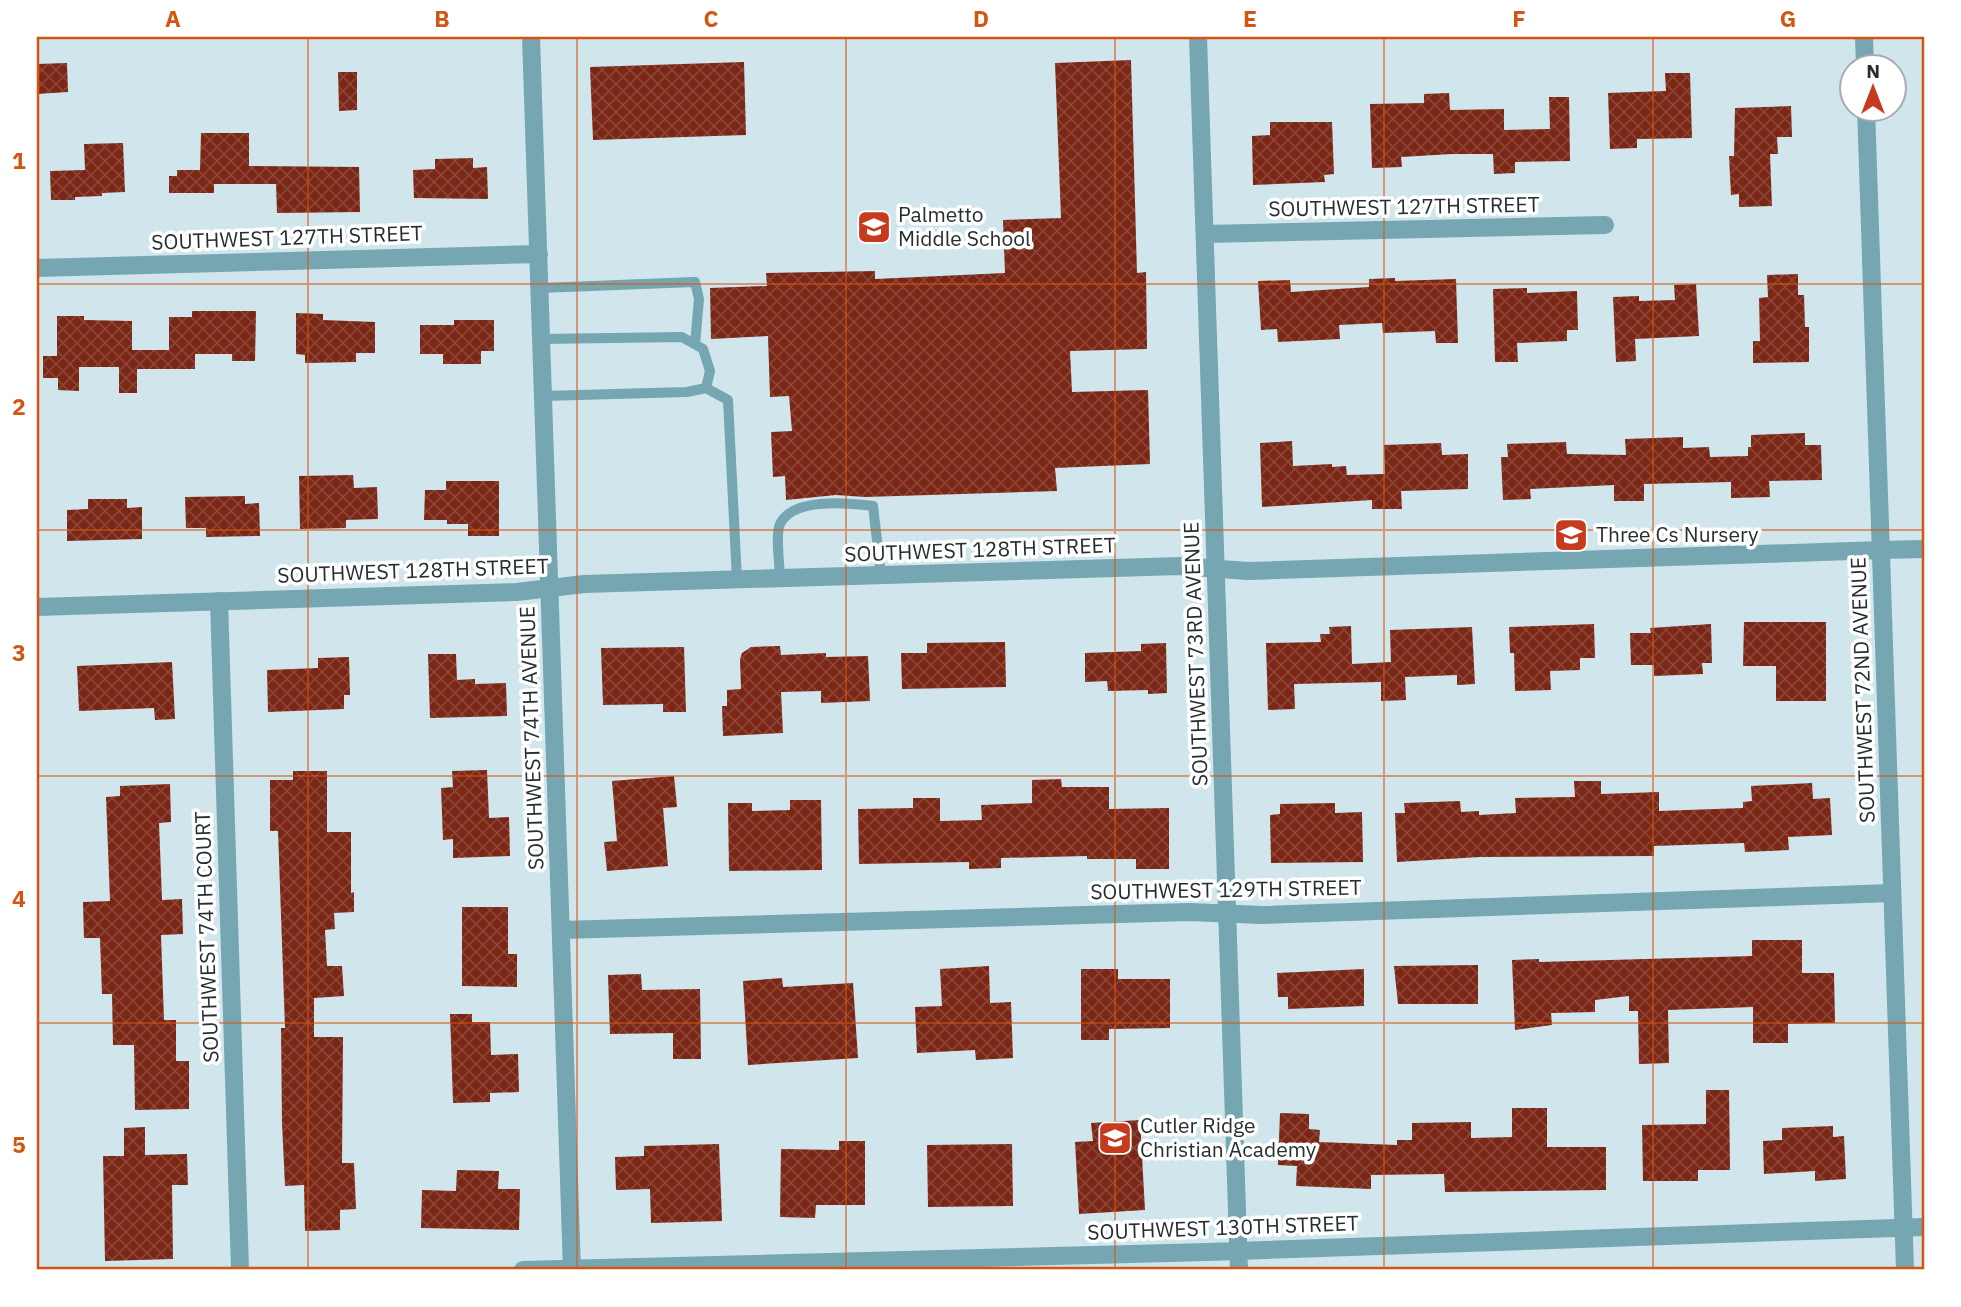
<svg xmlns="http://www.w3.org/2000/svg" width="1961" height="1307" font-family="'IBM Plex Sans',sans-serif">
  <defs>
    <pattern id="building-cross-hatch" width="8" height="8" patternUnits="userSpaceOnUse" patternTransform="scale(1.75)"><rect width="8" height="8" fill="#7c2615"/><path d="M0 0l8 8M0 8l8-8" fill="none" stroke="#894537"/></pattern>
  </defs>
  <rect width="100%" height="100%" fill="#d0e6ec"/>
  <path fill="url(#building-cross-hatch)" d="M1131,60L1137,273L1146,272L1147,349L1070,351L1072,392L1148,390L1150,464L1055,468L1057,491L865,497L836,495L786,500L785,476L773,477L771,432L792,431L789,396L770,397L768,336L711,339L710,288L767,286L766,273L875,271V279L1005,273L1003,220L1061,218L1055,63Z
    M744,62L746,135L593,140L590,67Z
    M67,63L68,92L37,94V64Z
    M338,72H357V110L339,111Z
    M1665,73H1690L1692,138L1637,139V148L1610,149L1608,93L1666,91Z
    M1449,93L1450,110L1504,109V130L1550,129L1549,97H1569L1570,161L1515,162V173L1494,174L1493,154H1452L1401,157L1402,167L1372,168L1370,104L1424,103V94Z
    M1791,106L1792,137H1777L1778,154H1770L1772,206L1739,207V194L1731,195L1729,156H1734L1735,108Z
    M1270,122H1332L1334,174L1324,175L1325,182L1253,185L1252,136L1270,135Z
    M201,133H249V166L359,167L360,212L277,213L276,184H214V193H169V176H177V170H200Z
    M123,143L125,192L102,193V196L75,197V200H51L50,171L85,170L84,144Z
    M473,158V168L487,167L488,199L414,198L413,170L435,169V159Z
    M1798,274V295H1804L1805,327H1809V362L1753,363V341H1760L1759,298L1768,297L1767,275Z
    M1395,278V281L1456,279L1458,343H1436L1435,331L1383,333L1382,323L1339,325L1340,339L1278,342L1277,329L1261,330L1258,281L1290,280L1291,292L1369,287V279Z
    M1696,284L1699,336L1635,339L1636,361L1616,362L1613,297L1639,296V301L1675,300L1674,285Z
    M1527,288V293L1577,291L1578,330H1567V341L1517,343L1518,362H1495L1493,289Z
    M192,311H256L255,361H232V354H195V369H137V393H119V367H79V391L58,390V378H43V356H57V316H84V320L132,321V350H169V317H192Z
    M296,313L323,314V320L375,322V353H356V362L305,363V355L296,354Z
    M454,320H494V351H481V364H443V354H420V325H454Z
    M1805,433V445H1821L1822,480L1769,481L1770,497L1731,498V482L1644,484V501H1614V485L1530,489L1531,499L1503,500L1501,457H1508L1507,444L1566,442L1567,454L1626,455L1625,439L1683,437V448L1709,447L1710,457L1748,456V447H1751V435Z
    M1292,441L1293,466L1332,464V467L1346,466L1347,475L1385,474L1384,445L1441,443L1442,455L1468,454V489L1401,491L1402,509H1372V500L1262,507L1260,443Z
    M353,475L354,488L377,487L378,519L346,520V528L300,529L299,476Z
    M446,481H499V536H468V524H447V520H424L425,490H446Z
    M245,496V504L259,503L260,536L206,537V528H186L185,497Z
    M88,499H127V508L142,507V539L67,541V510L88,509Z
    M1744,622H1826V701H1776V666H1743Z
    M1594,624L1595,658H1580V670L1550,671L1551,690L1515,691L1514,653H1510L1509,627Z
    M1711,624L1712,663H1702L1703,674L1654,676V665H1631L1630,633H1651L1650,628Z
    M1351,626L1352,664L1391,662L1390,630L1472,627L1475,684L1457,685V675L1405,677L1406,700L1381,701V682L1294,684L1295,709L1268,710L1266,643L1321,642L1320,634H1330L1329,627Z
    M1005,642L1006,687L902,689L901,653H927V643Z
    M1166,643L1167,693L1148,694V690L1108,691L1107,681L1085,682V653L1141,651V644Z
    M780,646L781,655L826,653V657L868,656L870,701L821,703V691L781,692L783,733L723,736L722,706H727V690L741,689L740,659L742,653L751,647Z
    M684,647L686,712H663V704L603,705L601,648Z
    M428,654H456L457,680L475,679V684L506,683L507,716L430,718Z
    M349,657L350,695H344V709L268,712L267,670L318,668V658Z
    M172,662L175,719L155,720L154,708L79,711L77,666Z
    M487,770L489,818L509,817L510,856L453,858V839L443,840L441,788L453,787L452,771Z
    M293,771H327V832H351V893L354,892V912L334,913L335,929L325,930L327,966H342L344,996L314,998V1037H343L342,1163H354L356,1209L340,1210V1230L305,1231L304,1185L285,1186L282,1123L281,1028H285L278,831H270V780H293Z
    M674,776L677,807L663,808L668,866L607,871L604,842L617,841L612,781Z
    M1061,779L1062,787H1109V809L1169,808V869H1136V859H1087V856L1001,858V868L969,869V862L859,864L858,809L913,808V798H940V821L982,820L981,805L1032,803V780Z
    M1574,781H1601V794L1659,792V811L1743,808V802L1752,801L1751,786L1812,783L1813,799L1830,798L1832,835L1788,837L1789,850L1745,852L1744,843L1654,846V856L1480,857L1397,862L1395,813H1405L1404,803L1460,801L1461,812L1479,811V815L1516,813L1515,798L1575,797Z
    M170,784L171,822L159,823L162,900L182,899L183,934L161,935L164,1020H176V1061H189V1109L135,1110L134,1045H113L112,994H102L100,938H84L83,902L110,901L106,797L120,796V786Z
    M790,800H821L822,870L729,871L728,803H752V811L790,810Z
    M1335,803V813L1362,812L1363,862L1271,863L1270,815L1280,814V804Z
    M462,907H508V954H517V987L462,986Z
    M1752,940H1802V973H1834L1835,1023L1788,1024V1043H1753V1007L1668,1010L1669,1063L1639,1064L1638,1011H1629V996L1595,1000V1012L1551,1013L1552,1025L1515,1030L1512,960L1539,959V962L1752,956Z
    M1478,965V1004H1398L1394,966Z
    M989,966L990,1003L1011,1002L1013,1058L976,1060L975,1050L917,1053L915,1007L942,1006L940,969Z
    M1081,969H1118V979H1170V1028L1109,1029V1040H1081Z
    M1364,969V1006L1288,1009V997H1278L1277,973Z
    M641,974L642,990L700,989L701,1059H673V1033L610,1034L608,975Z
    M782,978L783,987L853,983L858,1058L748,1065L743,981Z
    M450,1014H472V1022H490L491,1055L518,1054L519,1092L490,1093V1102L453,1103Z
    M1706,1090H1729L1730,1170H1698V1181H1643L1642,1125L1706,1124Z
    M1512,1108H1547V1147H1606V1190L1445,1192L1444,1174L1371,1175V1189L1296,1186L1297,1166L1278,1165L1280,1113L1309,1114V1129L1320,1130L1319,1142L1397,1145V1140H1412V1123L1471,1122V1138L1512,1137Z
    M1140,1120L1145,1210L1079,1214L1075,1142L1093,1141L1091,1123Z
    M1833,1126V1137L1844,1136L1846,1179L1815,1181V1171L1764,1174L1763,1141L1782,1140V1128Z
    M145,1127V1155L187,1154L188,1185H172L173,1259L105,1261L103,1156H124V1128Z
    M839,1141H865V1205H816L815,1218L780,1217L781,1149L839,1150Z
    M719,1144L722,1221L651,1223L650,1189L616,1190L615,1157L644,1156V1146Z
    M1012,1144L1013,1206L928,1207L927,1145Z
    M457,1170L499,1171L498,1189H520L519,1230L421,1228L422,1190L456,1191Z"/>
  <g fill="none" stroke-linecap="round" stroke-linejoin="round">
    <path stroke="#75a6b2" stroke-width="10" d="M540,288L695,282L699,299L695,344
      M541,339L682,337L703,349L710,371L706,388L687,392L543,396
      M706,388L728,400L737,580
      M780,579C780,565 775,535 780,524C793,497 849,503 873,506L881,575"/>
    <path stroke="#75a6b2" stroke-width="18" d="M531,37L572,1270
      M1198,37L1239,1270
      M1205,234L1605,225
      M37,268L539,254
      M1882,550L1924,549
      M219,601L240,1270
      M561,930L1189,912L1262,915L1892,893
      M523,1270L1208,1252L1924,1227"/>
    <path stroke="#75a6b2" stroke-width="18" d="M1864,37L1865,66
      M1866,108L1905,1270
      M37,607L517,592L584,584L1180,566L1248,571L1882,550"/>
  </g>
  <path fill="none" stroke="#d55510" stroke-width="2" stroke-opacity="0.55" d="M308,37V1270M577,37V1270M846,37V1270M1115,37V1270M1384,37V1270M1653,37V1270M37,284H1924M37,530H1924M37,776H1924M37,1023H1924"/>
  <defs>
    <g id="school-square" transform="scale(1.75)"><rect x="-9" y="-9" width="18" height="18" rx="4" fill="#c63b1e" stroke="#fff"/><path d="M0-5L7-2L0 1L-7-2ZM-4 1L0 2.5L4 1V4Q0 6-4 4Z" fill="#fff"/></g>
  </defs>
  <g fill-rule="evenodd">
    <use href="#school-square" x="874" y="227"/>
    <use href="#school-square" x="1571" y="535"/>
    <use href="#school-square" x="1115" y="1138"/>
  </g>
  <g text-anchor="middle" stroke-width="7" stroke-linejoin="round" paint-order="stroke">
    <g font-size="21" fill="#262e30" stroke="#fff">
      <text transform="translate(1404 207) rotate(-1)" y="7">SOUTHWEST 127TH STREET</text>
      <text transform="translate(287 238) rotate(-2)" y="7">SOUTHWEST 127TH STREET</text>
      <text transform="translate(980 550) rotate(-2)" y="7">SOUTHWEST 128TH STREET</text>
      <text transform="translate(413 571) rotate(-2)" y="7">SOUTHWEST 128TH STREET</text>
      <text transform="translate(1196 654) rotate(-92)" y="7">SOUTHWEST 73RD AVENUE</text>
      <text transform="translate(1863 690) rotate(-92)" y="7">SOUTHWEST 72ND AVENUE</text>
      <text transform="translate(532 738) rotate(-92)" y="7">SOUTHWEST 74TH AVENUE</text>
      <text transform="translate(1226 890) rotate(-1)" y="7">SOUTHWEST 129TH STREET</text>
      <text transform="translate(207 937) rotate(-92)" y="7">SOUTHWEST 74TH COURT</text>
      <text transform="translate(1223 1228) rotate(-2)" y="7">SOUTHWEST 130TH STREET</text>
    </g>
    <g font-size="21" fill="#262e30" stroke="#fff" text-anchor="start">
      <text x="898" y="222">Palmetto<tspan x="898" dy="24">Middle School</tspan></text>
      <text x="1596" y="542">Three Cs Nursery</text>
      <text x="1140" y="1133">Cutler Ridge<tspan x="1140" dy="24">Christian Academy</tspan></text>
    </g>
  </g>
  <rect width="1961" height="1307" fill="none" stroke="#ffffff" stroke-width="77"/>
  <g transform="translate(1873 88)"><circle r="33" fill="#ffffff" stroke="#a8abac" stroke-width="2"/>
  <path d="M0-5L12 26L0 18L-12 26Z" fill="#c63b1e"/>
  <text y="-10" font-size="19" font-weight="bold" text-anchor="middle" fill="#262e30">N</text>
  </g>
  <rect x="38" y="38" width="1885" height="1230" fill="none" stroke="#d55510" stroke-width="2.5"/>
  <g font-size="23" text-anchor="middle" font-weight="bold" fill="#d55510">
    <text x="173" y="27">A</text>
    <text x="442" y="27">B</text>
    <text x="711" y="27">C</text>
    <text x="981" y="27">D</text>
    <text x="1250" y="27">E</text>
    <text x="1519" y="27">F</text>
    <text x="1788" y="27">G</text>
    <text x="19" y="169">1</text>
    <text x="19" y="415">2</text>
    <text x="19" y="661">3</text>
    <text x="19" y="907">4</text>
    <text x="19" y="1153">5</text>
  </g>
</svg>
